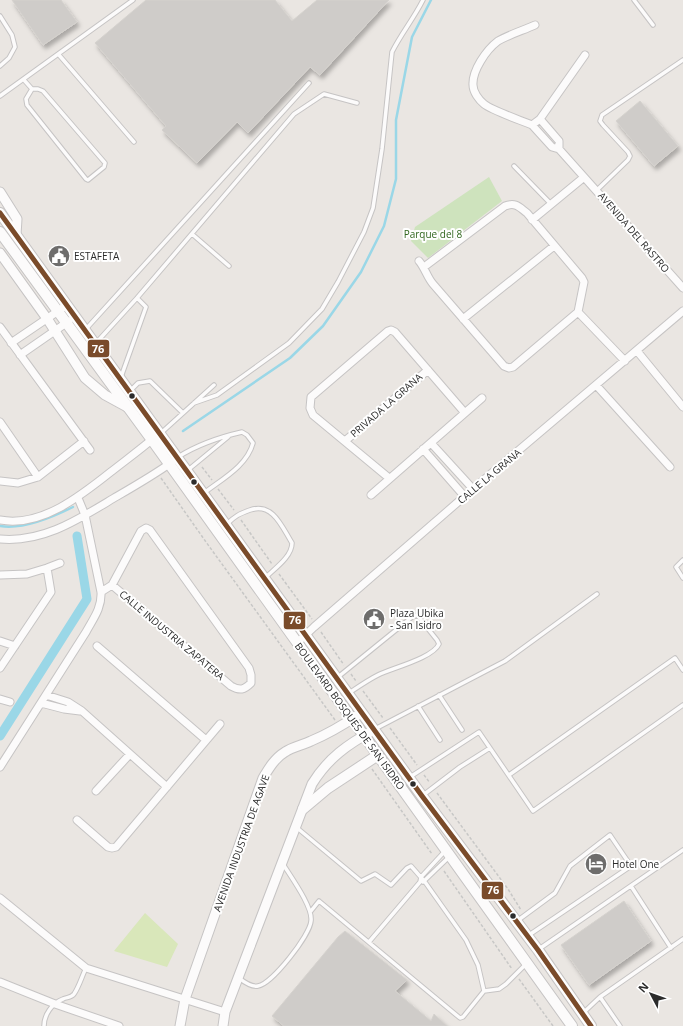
<svg xmlns="http://www.w3.org/2000/svg" width="683" height="1026" font-family="'Open Sans',sans-serif">
  <defs>
    <filter id="shadow"><feDropShadow dx="2.5" dy="4" stdDeviation="2" flood-color="#0004"/></filter>
  </defs>
  <rect width="100%" height="100%" fill="#eae6e2"/>
  <path fill="#cee3bd" d="M489,177L502,201L428,258L411,241L415,227Z"/>
  <path fill="#d9e7ba" d="M145,913L178,944L167,967L114,951Z"/>
  <g fill="none" stroke-linecap="round" stroke-linejoin="round">
    <path stroke="#9ad7e7" stroke-width="2.5" d="M183,431L290,358L323,326L361,272L384,226L396,179V120L412,37L431,0
      M0,526C22,530 53,517 73,507"/>
    <path stroke="#9ad7e7" stroke-width="9" d="M0,736L87,599L77,536"/>
  </g>
  <path fill="#cfccc9" stroke="#d5d2ce" filter="url(#shadow)" d="M12,0H61L77,22L43,45Z
    M146,0H275L292,21L317,0H389L320,75L310,67L248,133L237,122L197,163L162,130L166,126L95,43Z
    M640,101L678,146L654,166L616,121Z
    M624,901L651,941L589,985L561,945Z
    M345,931L407,980L395,991L431,1021L434,1014L447,1026H284L272,1016L338,937Z"/>
  <g fill="none" stroke-linecap="round" stroke-linejoin="round">
    <g stroke="#c6c4c4" stroke-width="5.5">
      <path id="service" d="M634,0L653,25
        M0,16L12,35L15,47L9,58L0,66
        M59,55L134,142
        M24,80L32,89
        M32,89H38L43,91L105,163L104,167L88,180L86,179L27,105L26,99Z
        M0,96L133,0
        M514,166L551,204
        M597,190L628,160L630,156L628,152L603,125L600,121L602,115L683,60
        M192,234L229,266
        M86,329L309,83
        M96,343L137,298L294,114L324,94L357,103
        M121,377L146,307L137,298
        M131,390L138,383L150,381L183,413
        M194,403L217,395L289,343L322,309L338,282L364,232L373,208L382,149L392,52C401,34 414,18 423,0
        M161,433L214,385
        M178,457C197,445 220,437 242,432L247,435L253,443C247,466 222,479 204,493
        M188,470L228,437
        M227,524C235,516 239,514 250,510C273,502 282,527 292,543C292,557 274,569 265,578
        M683,560L676,567L683,578
        M338,677L412,617L417,615L437,640L439,644C433,658 392,668 378,675C368,680 358,687 349,693
        M439,695L462,730
        M418,706L440,740
        M375,729L505,661L597,594
        M509,775L675,658L683,670
        M410,777L479,732L533,811L683,705
        M422,796L460,767L490,748
        M296,827L361,881L375,874L391,885L407,868L411,866L425,882L466,940L478,965L484,991
        M423,882L449,857
        M631,886L671,948
        M311,911L319,901L460,1018L463,1017L484,991L499,989L506,984L526,964
        M517,921L555,893L570,866L610,835L631,866L529,935
        M369,942L420,882L421,877L445,851
        M539,949L683,850
        M239,978C244,982 252,987 258,986C272,984 310,935 311,921C313,907 291,877 283,864
        M600,997L620,1026
        M583,1013L600,997L683,939
        M44,1026C44,1015 52,1003 63,999C67,997 71,998 74,994C79,987 82,976 86,968"/>
    </g>
    <g stroke="#c6c4c4" stroke-width="9">
      <path id="minor" d="M535,25C524,30 508,35 498,41C486,50 472,71 473,85C473,92 479,100 484,104C493,111 520,120 532,125L540,119L585,55
        M540,119L559,141V149
        M532,125L552,147L559,149L683,288
        M532,220L583,178
        M419,261C425,268 427,277 433,284L504,366L509,368L513,367L578,312
        M424,267L505,206C516,202 519,207 527,213L582,278L584,282L578,312
        M578,312L625,361
        M463,319L554,246
        M0,327L90,450
        M11,343L67,305
        M637,351L683,407
        M20,355L69,321
        M596,385L670,467
        M0,422L38,477
        M345,441L428,370
        M431,443L473,489
        M423,449L465,497
        M389,478L313,415L310,408L311,397L388,331L391,330L395,332L465,413
        M0,481L18,483L38,477L84,441
        M371,495L482,398
        M0,520C41,528 82,495 112,471C126,460 141,449 155,437
        M0,539C43,543 79,519 114,498C133,487 154,475 172,462
        M0,575L27,574L47,568L60,563
        M101,592L112,585L141,531L146,528L150,530L249,668L251,675V683C244,690 240,691 231,686L112,585
        M0,641L15,646
        M297,643L314,627L473,489L683,311
        M97,646L206,740
        M0,668L51,592L47,568
        M46,695L68,702L82,711L167,787
        M0,699L10,702
        M41,703L64,709L80,711
        M0,767L86,632C93,619 102,608 101,592L85,515L78,498
        M96,791L130,754
        M77,820L108,847L112,848L116,847L220,724
        M0,898L86,968L225,1012
        M0,982L55,1004L119,1026"/>
    </g>
    <g stroke="#c6c4c4" stroke-width="11">
      <path id="tertiary" d="M0,192L17,219L16,235
        M0,253L48,320L85,378L105,395L127,407
        M180,1026L185,999L263,778C269,768 275,758 285,752C292,747 303,745 311,741C328,734 343,725 358,715
        M223,1026L225,1012L312,784C328,758 348,744 374,730"/>
    </g>
    <g stroke="#c6c4c4" stroke-width="12">
      <path id="secondary" d="M0,213L422,796L538,950L591,1026
        M0,232L152,440L572,1026
        M303,809L328,788L378,755"/>
    </g>
    <path stroke="#c7c7c6" stroke-width="1.5" stroke-dasharray="3 2" stroke-linecap="butt" d="M202,467L212,480
      M161,478L206,542L335,720
      M218,489L234,510
      M241,520L272,564
      M279,574L312,619
      M321,632L344,665
      M351,674L356,681
      M363,691L383,718
      M390,728L417,765
      M372,769L432,854
      M424,775L430,783
      M437,793L508,889L521,910
      M444,871L512,969
      M519,979L553,1026"/>
    <use href="#service" stroke="#fcfbfb" stroke-width="3.5"/>
    <use href="#minor" stroke="#fcfbfb" stroke-width="7"/>
    <use href="#tertiary" stroke="#fcfbfb" stroke-width="9"/>
    <use href="#secondary" stroke="#fcfbfb" stroke-width="10"/>
    <g stroke="#fff" stroke-width="8">
      <path id="bus-1" d="M0,213L422,796L538,950L591,1026"/>
    </g>
    <use href="#bus-1" stroke="#7a4b2a" stroke-width="5"/>
  </g>
  <defs>
    <g id="civic-disc" transform="scale(1.15)"><circle r="9.5" fill="#6e6d6c" stroke="#fff"/><path d="M-.6-6.5H3V-4.5H.6V-3L4-1V1h2V6H-6V1h2V-1L-.6-3ZM-1.2 2.5V6h2.4V2.5Z" fill="#fff"/></g>
    <g id="hotel-disc" transform="scale(1.15)"><circle r="9.5" fill="#6e6d6c" stroke="#fff"/><path d="M-6-4.5h1.5V1H6V5H4.5V3h-9V5H-6ZM-4 0a1.8 1.8 0 1 1 3.6 0ZM.5 0V-2.5h3Q6-2.5 6 0Z" fill="#fff"/></g>
  </defs>
  <g fill-rule="evenodd">
    <use href="#civic-disc" x="59" y="256"/>
    <use href="#civic-disc" x="374" y="619"/>
    <use href="#hotel-disc" x="596" y="864"/>
  </g>
  <g fill="#2c2c2c" stroke="#fff" stroke-width="1.5">
    <circle cx="132" cy="396" r="3.5"/>
    <circle cx="194" cy="482" r="3.5"/>
    <circle cx="413" cy="784" r="3.5"/>
    <circle cx="513" cy="916" r="3.5"/>
  </g>
  <g text-anchor="middle" stroke-width="4" stroke-linejoin="round" paint-order="stroke">
    <g font-size="10" fill="#2c2c2c" stroke="#fff">
      <text transform="translate(634 232) rotate(49)" y="4">AVENIDA DEL RASTRO</text>
      <text transform="translate(386 405) rotate(-41)" y="4">PRIVADA LA GRANA</text>
      <text transform="translate(489 476) rotate(-40)" y="4">CALLE LA GRANA</text>
      <text transform="translate(172 635) rotate(40)" y="4">CALLE INDUSTRIA ZAPATERA</text>
      <text transform="translate(350 716) rotate(54)" y="4">BOULEVARD BOSQUES DE SAN ISIDRO</text>
      <text transform="translate(241 843) rotate(-70)" y="4">AVENIDA INDUSTRIA DE AGAVE</text>
    </g>
    <g font-size="10" fill="#31661e" stroke="#fff">
      <text x="433" y="238">Parque del 8</text>
    </g>
    <g font-size="10" fill="#2c2c2c" stroke="#fff" text-anchor="start">
      <text x="74" y="260">ESTAFETA</text>
      <text x="390" y="617">Plaza Ubika<tspan x="390" dy="12">- San Isidro</tspan></text>
      <text x="612" y="868">Hotel One</text>
    </g>
  </g>
  <g stroke="#fff" stroke-width="1.5">
    <rect x="87" y="339" width="23" height="19" rx="4" fill="#7a4b2a"/>
    <rect x="283" y="611" width="23" height="19" rx="4" fill="#7a4b2a"/>
    <rect x="481" y="881" width="23" height="19" rx="4" fill="#7a4b2a"/>
  </g>
  <g font-size="11" text-anchor="middle" font-weight="bold" fill="#fff">
    <text x="98" y="353">76</text>
    <text x="295" y="624">76</text>
    <text x="493" y="894">76</text>
  </g>
  <g transform="translate(651 994) rotate(311)" stroke="#ffffff" stroke-width="3" paint-order="stroke">
  <path d="M0-3L7 15L0 10L-7 15Z" fill="#2c2c2c"/>
  <text y="-6" font-size="11" font-weight="bold" text-anchor="middle" fill="#2c2c2c">N</text>
  </g>
</svg>
